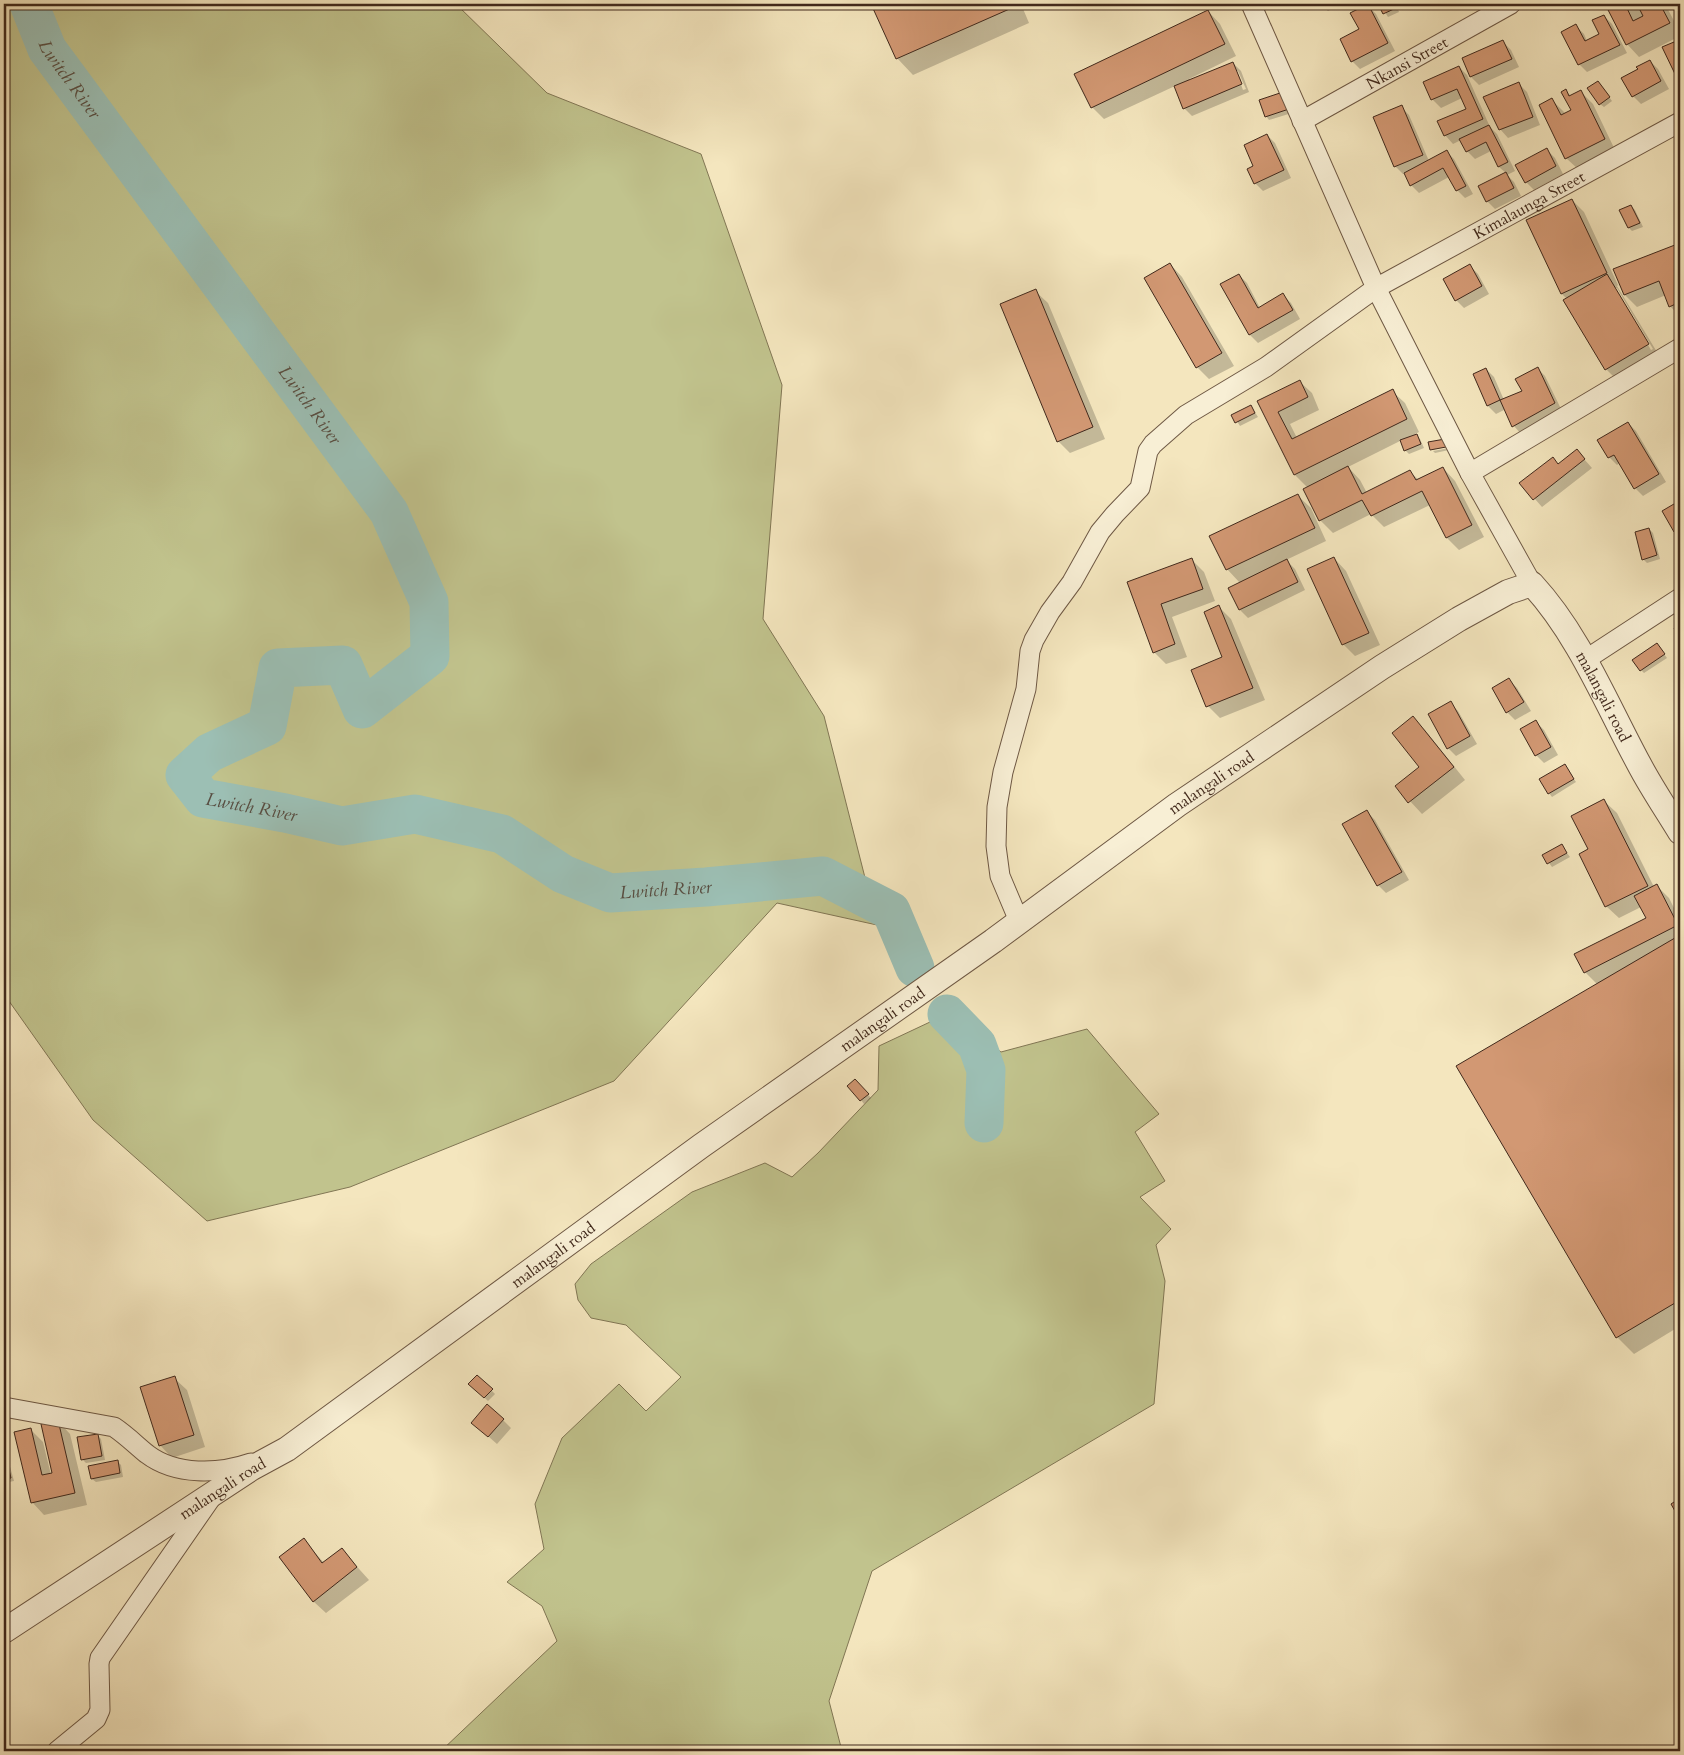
<svg xmlns="http://www.w3.org/2000/svg" width="1684" height="1755" font-family="Cardo,serif">
  <rect width="100%" height="100%" fill="#f4e6be"/>
  <filter id="stains"><feTurbulence type="fractalNoise" baseFrequency=".004" numOctaves="4"/><feColorMatrix values="0 0 0 0 .2 0 0 0 0 .09 0 0 0 0 .02 0 0 0 .5 -.17"/></filter>
  <radialGradient id="worn" r=".72"><stop offset=".6" stop-color="#630" stop-opacity="0"/><stop offset="1" stop-color="#630" stop-opacity=".3"/></radialGradient>
  <path fill="#c1c38d" stroke="#817654" d="M4,4H456L547,93L701,154L782,385L763,619L824,716L877,925L777,903L614,1081L350,1187L207,1221L93,1120L4,994Z
    M947,1014L1001,1052L1087,1029L1159,1114L1135,1132L1165,1181L1140,1197L1171,1229L1156,1245L1165,1281L1154,1404L872,1571L829,1701L842,1751H441L557,1641L542,1606L507,1582L544,1549L535,1504L562,1438L619,1384L646,1411L681,1377L626,1325L591,1318L578,1300L575,1284L591,1264L692,1192L765,1163L792,1177L818,1153L878,1090L879,1046Z"/>
  <path fill="#0003" fill-rule="evenodd" d="M872,4H1021L1029,23L913,75L897,58Z
    M1320,4H1342L1328,11Z
    M1380,4H1396L1399,12L1388,17Z
    M1606,4H1665L1680,32V36L1639,57L1627,44Z
    M1368,6L1376,14L1395,51L1360,69L1352,61Z
    M1208,11L1220,24L1236,56L1189,79L1190,81L1233,63L1241,71L1249,92L1192,116L1184,108L1175,86L1104,119L1092,107ZM1236,71H1238L1246,89L1243,90Z
    M1604,16L1612,24L1627,53L1587,72L1579,64L1563,32L1576,26L1584,34L1587,41L1600,35Z
    M1503,42L1511,50L1519,67L1479,85L1471,77L1463,59Z
    M1674,43L1680,53V77L1676,73Z
    M1650,61L1658,69L1669,89L1641,104L1633,96L1623,78L1640,69Z
    M1459,67L1467,75L1490,127L1497,134L1515,171L1507,175L1514,182L1521,196L1495,209L1487,201L1506,173L1499,167L1491,151L1475,159L1467,151L1461,140L1453,144L1445,135L1467,109L1462,98L1441,108L1433,100L1425,82Z
    M1598,82L1612,101L1604,107L1600,104Z
    M1519,84L1527,92L1540,125L1508,138L1500,129Z
    M1566,91L1571,96L1581,92L1593,104L1616,152L1579,170L1566,158L1552,100L1566,114L1572,111Z
    M1261,100L1295,112L1269,120L1266,116Z
    M1401,107L1409,115L1429,161L1446,151L1454,159L1473,194L1465,198L1457,190L1449,177L1419,193L1411,185L1405,173L1403,174L1395,166Z
    M1267,135L1275,143L1291,178L1263,191L1255,183V166Z
    M1547,150L1555,158L1563,174L1534,190L1526,182Z
    M1680,154V163L1677,155Z
    M1572,200L1584,212L1618,285L1617,286L1660,357L1618,381L1606,369L1567,299L1562,294L1527,221ZM1614,288H1617L1653,349L1651,350Z
    M1631,206L1635,210L1643,227L1632,231L1629,228L1621,211Z
    M1680,244V317L1670,306L1666,295L1637,307L1624,294L1615,270Z
    M1170,264L1182,277L1234,366L1209,379L1197,367Z
    M1470,266L1478,274L1489,294L1464,308L1456,300Z
    M1239,275L1247,283L1260,308L1283,295L1291,303L1300,319L1258,343L1250,335L1222,285Z
    M1035,291L1048,303L1105,439L1070,453L1058,441Z
    M1537,368L1545,376L1562,411L1521,434L1514,426L1506,409L1496,414L1488,406L1474,375L1486,369L1494,377L1504,400L1524,391Z
    M1299,381L1312,393L1319,410L1290,424L1297,438L1392,391L1405,403L1419,432L1415,434L1420,439L1424,448L1409,454L1405,450L1402,440L1348,467L1360,480L1367,493L1410,472L1419,480L1443,468L1455,481L1484,537L1459,550L1447,538L1430,505L1384,527L1371,514L1333,533L1320,520L1305,489L1308,488L1295,475L1258,401Z
    M1251,406L1258,417L1240,426L1233,415Z
    M1628,423L1636,431L1666,482L1643,496L1635,488L1620,463L1617,465L1609,457Z
    M1449,448V450L1435,453L1433,451Z
    M1577,451L1592,468L1542,507L1521,483L1553,458L1559,465Z
    M1298,496L1311,508L1326,541L1286,560L1295,569L1305,590L1248,618L1240,610L1230,588L1240,583L1227,569Z
    M1679,502L1680,504V534L1679,535L1675,531Z
    M1649,529L1653,533L1660,559L1647,563L1643,559Z
    M1334,558L1346,571L1380,645L1355,656L1343,644Z
    M1192,560L1204,572L1215,601L1172,617L1187,657L1166,664L1154,652L1128,583Z
    M1219,607L1231,619L1265,700L1220,718L1208,706L1224,658Z
    M1657,644L1667,658L1644,673L1641,670Z
    M1509,680L1517,688L1531,711L1515,720L1507,712Z
    M1450,703L1458,711L1477,744L1456,756L1448,748Z
    M1413,718L1425,730L1465,780L1422,814L1396,786L1420,767Z
    M1536,722L1544,730L1558,755L1544,763L1536,755Z
    M1565,766L1576,782L1552,797L1549,793Z
    M1604,801L1617,813L1654,887L1657,886L1669,898L1680,920V1326L1634,1354L1617,1337L1598,985L1585,972L1647,919L1641,907L1619,918L1606,906L1590,850Z
    M1367,812L1375,820L1409,880L1386,893L1378,885L1344,824Z
    M1561,845L1570,857L1552,867L1544,856Z
    M855,1080L871,1098L864,1104L861,1100Z
    M477,1376L495,1394L488,1401L470,1384Z
    M174,1378L187,1390L205,1447L172,1458L160,1445Z
    M503,1420L511,1428L497,1444L481,1430Z
    M58,1421L70,1434L87,1505L44,1515L32,1502L31,1430L43,1442L51,1475L54,1474Z
    M97,1435L101,1439L105,1460L86,1463L82,1459Z
    M6,1459L9,1463L14,1481L4,1483V1460Z
    M117,1461L121,1465L123,1477L96,1482L92,1479Z
    M304,1540L324,1563L342,1550L369,1580L326,1613L313,1601Z"/>
  <g fill="none" stroke-linecap="round" stroke-linejoin="round">
    <g stroke="#9cbfb4" stroke-width="39">
      <path id="s1" d="M29,4L47,49L389,512L429,602L430,656L362,709L343,665L278,668L267,726L209,753L185,775L203,798L285,813L342,826L415,814L502,834L563,874L610,893L706,887L823,876L891,911L915,968"/>
      <path d="M947,1014L977,1045L986,1070L984,1123"/>
    </g>
  </g>
  <path fill="#d29873" stroke="#41291c" d="M871,4H1012L1014,7L896,59Z
    M1368,4L1388,43L1351,62L1340,39L1359,29L1350,13Z
    M1378,4H1395L1396,8L1383,14Z
    M1605,4H1630L1626,6L1633,21L1643,16L1637,4H1660L1670,23L1626,45Z
    M1208,10L1225,44L1091,108L1074,74Z
    M1604,15L1620,45L1578,65L1561,32L1576,24L1585,41L1599,34L1592,20Z
    M1503,40L1512,59L1470,77L1462,58Z
    M1674,42L1680,55V71L1675,74L1662,47Z
    M1650,60L1661,81L1632,97L1621,78L1638,69L1636,67Z
    M1233,62L1242,84L1183,109L1174,86Z
    M1459,66L1483,119L1444,136L1437,121L1466,109L1457,89L1431,100L1423,82Z
    M1598,81L1610,97L1599,105L1587,88Z
    M1519,82L1533,117L1499,130L1483,97Z
    M1566,89L1569,96L1581,90L1605,139L1565,159L1539,105L1552,98L1561,115L1571,110L1561,92Z
    M1286,91L1292,108L1265,117L1259,100Z
    M1402,105L1423,155L1394,167L1373,117Z
    M1489,125L1508,162L1498,167L1486,142L1466,152L1459,139Z
    M1267,134L1284,170L1254,184L1247,169L1253,166L1244,145Z
    M1547,148L1556,166L1525,183L1515,165Z
    M1447,150L1466,186L1456,191L1443,168L1410,186L1404,173Z
    M1506,172L1514,188L1486,202L1478,186Z
    M1572,199L1607,273L1561,294L1526,220Z
    M1631,205L1640,223L1628,228L1619,210Z
    M1680,243V302L1669,307L1659,281L1624,295L1613,269Z
    M1170,263L1222,353L1196,368L1144,278Z
    M1470,264L1482,286L1455,301L1443,279Z
    M1239,274L1258,308L1283,293L1293,310L1249,335L1220,284Z
    M1607,274L1649,344L1605,370L1563,300Z
    M1036,289L1093,427L1057,442L1000,304Z
    M1538,367L1555,403L1512,427L1500,400L1522,391L1515,379Z
    M1486,368L1500,400L1487,406L1473,374Z
    M1300,380L1308,397L1278,412L1292,439L1393,389L1407,419L1294,475L1257,401Z
    M1251,405L1255,413L1235,423L1231,415Z
    M1628,422L1659,474L1634,489L1614,455L1608,458L1597,440Z
    M1417,434L1421,444L1404,451L1400,440Z
    M1445,439L1446,447L1430,450L1428,442Z
    M1577,449L1585,459L1533,500L1519,483L1553,457L1558,464Z
    M1348,466L1362,494L1410,470L1416,480L1443,467L1472,525L1446,538L1422,491L1371,516L1362,500L1319,521L1303,489Z
    M1298,494L1315,528L1226,570L1209,536Z
    M1679,501L1680,503V528L1674,532L1662,511Z
    M1649,528L1657,555L1642,560L1635,532Z
    M1334,557L1369,633L1342,645L1307,569Z
    M1192,558L1203,589L1161,604L1175,644L1153,653L1127,582Z
    M1287,559L1298,582L1239,610L1228,588Z
    M1219,605L1253,688L1206,707L1191,670L1222,657L1204,612Z
    M1680,624V638L1674,628Z
    M1657,643L1665,654L1640,671L1632,660Z
    M1509,678L1524,702L1506,713L1492,688Z
    M1451,701L1470,736L1447,749L1428,714Z
    M1413,716L1454,767L1408,803L1395,786L1419,767L1392,733Z
    M1536,720L1551,747L1535,756L1520,729Z
    M1565,764L1574,779L1548,794L1539,779Z
    M1604,799L1648,886L1605,907L1579,854L1588,849L1571,816Z
    M1367,810L1402,872L1377,886L1342,824Z
    M1562,844L1567,853L1547,864L1542,855Z
    M1657,884L1678,925L1584,973L1574,954L1646,918L1634,896Z
    M1680,935V1300L1616,1338L1456,1066Z
    M855,1079L869,1094L860,1101L847,1086Z
    M477,1375L493,1389L484,1398L468,1384Z
    M175,1376L194,1435L159,1446L140,1387Z
    M487,1404L504,1419L488,1437L471,1423Z
    M58,1420L75,1493L31,1503L14,1432L31,1428L42,1475L52,1473L41,1424Z
    M98,1434L102,1456L81,1460L77,1437Z
    M6,1458L11,1478L4,1479V1459Z
    M118,1460L120,1473L91,1479L88,1466Z
    M1680,1498V1520L1671,1504Z
    M304,1538L322,1563L342,1548L357,1567L313,1602L279,1557Z"/>
  <g fill="none" stroke-linecap="round" stroke-linejoin="round">
    <g stroke="#6e5844" stroke-width="21">
      <g id="minor">
        <path d="M1251,4L1376,288L1470,473L1532,584"/>
        <path id="s2" d="M1302,121L1511,4"/>
        <path d="M1470,473L1680,348"/>
        <path d="M1585,660L1680,598"/>
        <path id="s3" d="M1019,921L1000,876L996,846L997,807L1003,772L1026,689L1030,651L1034,640L1050,612L1072,582L1100,532L1115,514L1140,488L1148,451L1153,444L1186,415L1266,367L1376,288L1680,122"/>
        <path d="M4,1407L114,1427C126,1435 136,1445 147,1454C176,1476 219,1474 251,1463"/>
        <path d="M57,1751L96,1719L100,1710L99,1664L100,1658L211,1498"/>
      </g>
    </g>
    <g stroke="#6e5844" stroke-width="26">
      <g id="tertiary">
        <path id="s4" d="M4,1631L252,1468L287,1449L701,1146L993,941L1177,805L1382,667L1459,619L1508,592L1532,584C1579,635 1606,703 1639,764C1651,787 1666,809 1680,832"/>
      </g>
    </g>
    <use href="#minor" stroke="#f8efd5" stroke-width="19"/>
    <use href="#tertiary" stroke="#f8efd5" stroke-width="24"/>
  </g>
  <g text-anchor="middle" stroke-width="4" stroke-linejoin="round" paint-order="stroke">
    <g font-size="16" fill="#41291c" stroke="#f8efd5">
      <text dy="6" stroke="none"><textPath href="#s2" startOffset="120">Nkansi Street</textPath></text>
      <text dy="6" stroke="none"><textPath href="#s3" startOffset="969">Kimalaunga Street</textPath></text>
      <text dy="6" stroke="none"><textPath href="#s4" startOffset="1988">malangali road</textPath></text>
      <text dy="6" stroke="none"><textPath href="#s4" startOffset="1476">malangali road</textPath></text>
      <text dy="6" stroke="none"><textPath href="#s4" startOffset="1071">malangali road</textPath></text>
      <text dy="6" stroke="none"><textPath href="#s4" startOffset="666">malangali road</textPath></text>
      <text dy="6" stroke="none"><textPath href="#s4" startOffset="261">malangali road</textPath></text>
    </g>
    <g font-size="18" font-style="italic" fill="#584e42" stroke="#f8efd5">
      <text dy="6" stroke="none"><textPath href="#s1" startOffset="86">Lwitch River</textPath></text>
      <text dy="6" stroke="none"><textPath href="#s1" startOffset="491">Lwitch River</textPath></text>
      <text dy="6" stroke="none"><textPath href="#s1" startOffset="1210">Lwitch River</textPath></text>
      <text dy="6" stroke="none"><textPath href="#s1" startOffset="1645">Lwitch River</textPath></text>
    </g>
  </g>
  <rect width="1684" height="1755" fill="none" stroke="#f4e6be" stroke-width="20"/>
  <rect x="5" y="5" width="1674" height="1745" fill="none" stroke="#41291c" stroke-width="2.5"/>
  <rect x="10" y="10" width="1664" height="1735" fill="none" stroke="#41291c"/>
  <rect width="100%" height="100%" filter="url(#stains)"/>
  <rect width="100%" height="100%" fill="url(#worn)"/>
</svg>
